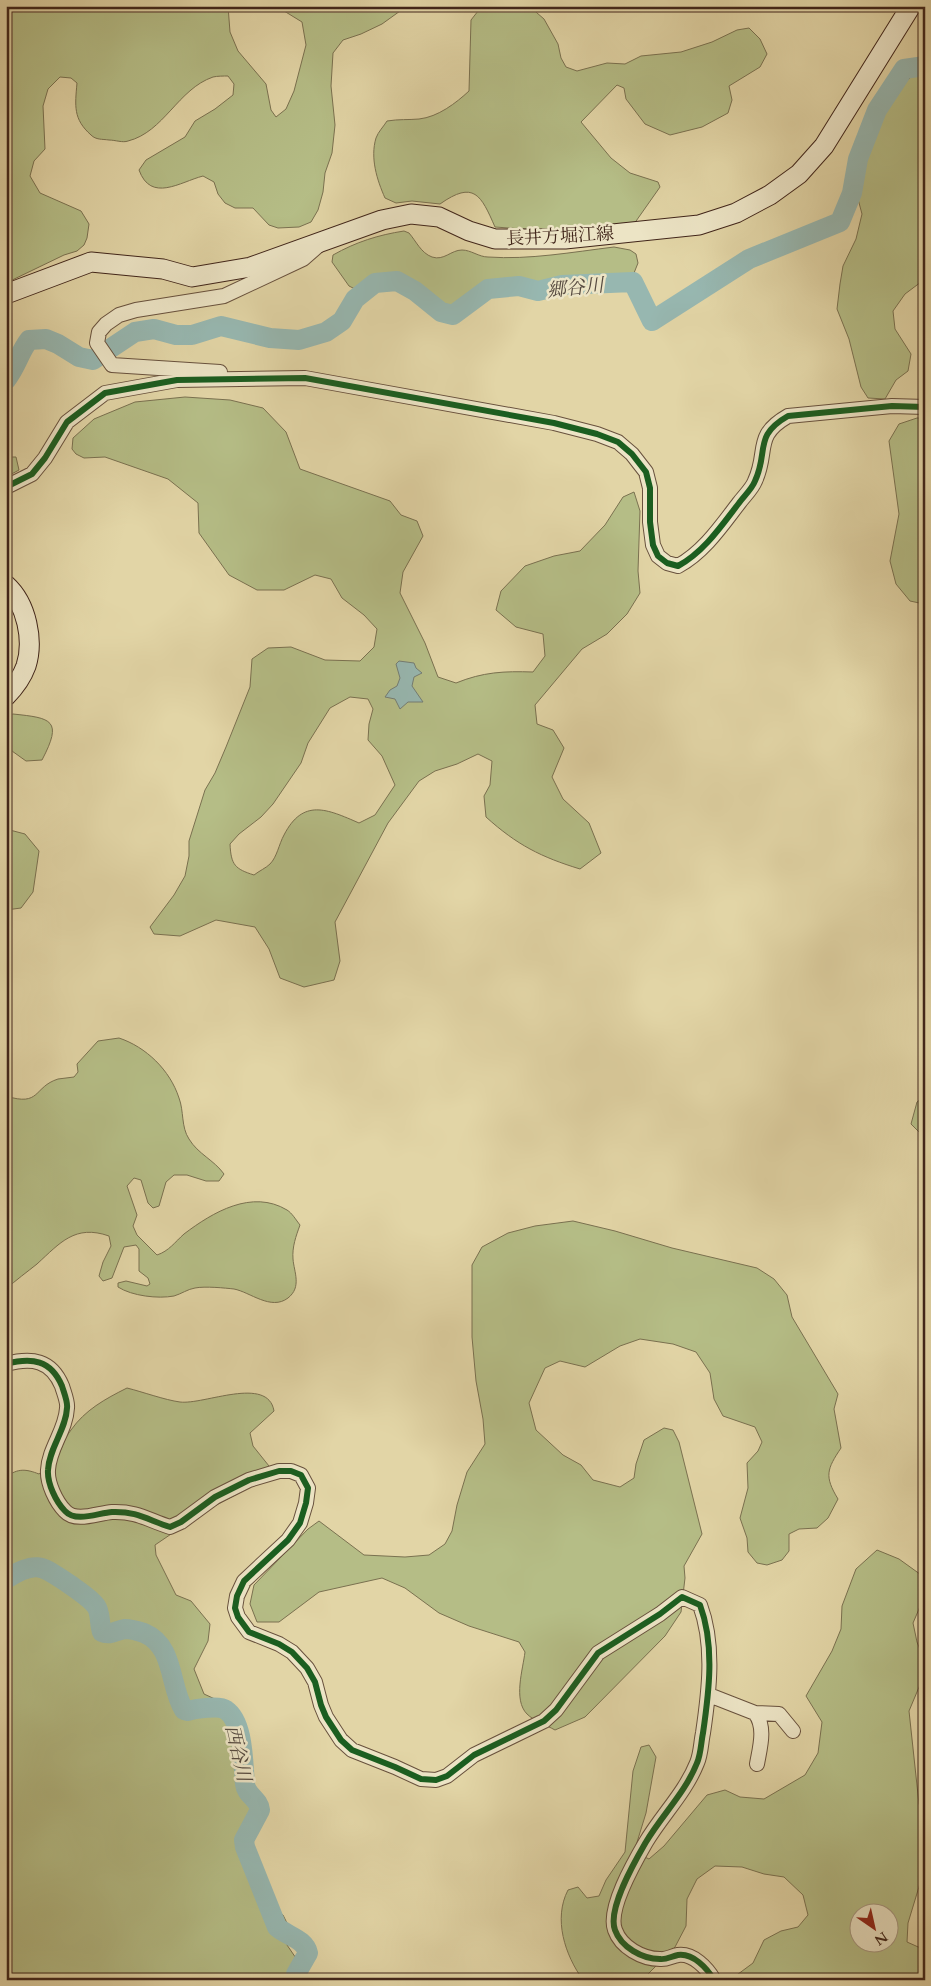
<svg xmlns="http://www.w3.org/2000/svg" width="931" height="1986" font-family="Cardo,'Noto Serif JP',serif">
  <rect width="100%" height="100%" fill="#e2d5a6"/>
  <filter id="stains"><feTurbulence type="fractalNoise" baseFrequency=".004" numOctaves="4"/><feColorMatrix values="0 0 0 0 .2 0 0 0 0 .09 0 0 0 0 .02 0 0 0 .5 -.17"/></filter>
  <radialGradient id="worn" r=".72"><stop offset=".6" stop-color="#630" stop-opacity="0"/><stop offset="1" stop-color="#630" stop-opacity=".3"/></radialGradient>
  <path fill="#b5bd86" stroke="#7a7150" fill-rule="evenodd" d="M6,6H228L230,32L238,51L266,84L271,110L276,117L286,109L294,91L306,45L302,22L276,6H407L382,24L361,34L343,40L333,53L331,86L335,125L332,153L325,173L323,192L318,210L311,222L299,227L278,228L269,225L253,208H235L225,203L218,194L214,182L203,176C180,182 151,203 139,170L146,160L185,137L195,121L215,109L233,95L234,84L228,76C224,76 217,76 213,77C178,89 164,132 128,141C123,143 115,140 109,140C102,139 96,140 91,135C73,119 75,106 77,83L71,78L60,77L48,89L43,106L45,149L34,161L30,176L40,193L81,211L89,224L87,238L84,245L77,251L64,255L6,283Z
    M482,6H529L544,19L558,44L561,58L566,67L577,71L607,63L625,64L641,56L681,52L712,42L737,30L749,28L760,39L767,54L760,67L729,86L732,100L728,113L702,127L670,135L645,124L626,99L624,88L617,85L581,122L611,158L630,173L658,182L660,187L634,224L564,232L495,227C481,195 474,180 440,204L412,201L396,203L385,198C377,180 370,158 376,138C378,132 384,126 387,121C399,119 408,120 419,119C438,117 456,103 469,91L471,20Z
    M913,75L925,77V279L905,294L893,311L895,329L911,354L908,371L896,380L885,399L868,398L861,387L849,339L837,309L840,284L843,266L856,239L862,214L858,199L865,162L881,114L891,97Z
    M404,231L409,233C416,241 421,253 432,257C444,261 451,250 462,250C471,250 479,257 488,257C529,260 573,252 614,247L630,250L636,254L638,263L634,273L626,279L561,283L538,288L520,284L486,287L452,313L442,309L416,288L399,279L374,281L355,289L349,286L332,262L333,255C356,242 378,235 404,231Z
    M185,397L230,400L263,408L286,432L300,469L390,501L401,515L417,521L423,536L403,572L400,593L425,643L438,677L456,683C483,672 504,671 533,672L545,656L543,634L516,627L496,610L501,591L525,566L554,556L580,551L605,525L623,497L634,492L640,511L638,571L640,593L627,614L607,634L582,649L535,705L537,724L553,730L564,748L552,777L563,799L589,823L601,853L580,869C541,857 517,845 486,817L484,796L490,785L492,761L478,754L457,764L435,771L419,781L388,823L335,922L340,961L334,980L304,987L280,978L269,949L255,927L216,920L180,936L154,934L150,927L174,895L185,876L189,856V841L205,790L215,773L226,747L250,687L252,659L268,648L291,647L325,660L360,661L374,647L377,629L364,615L342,598L331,579L315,575L284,590H257L229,575L199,533L198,503L168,479L105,457L84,458L76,454L72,449L73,438L94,419L135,402ZM350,697L368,699L373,709L369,724L368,740L382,756L395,785L375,815L359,823C327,809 303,798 284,835C279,844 277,857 270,864C266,868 259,871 254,875C235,869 231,865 230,844L239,834L261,817L273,804L301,763L308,743L330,708Z
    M917,418H925L924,604L910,601L896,584L890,561L899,514L889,441L899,424Z
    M6,457H16L19,470L6,477Z
    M13,714C52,718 63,720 42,760L26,761L12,751L6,741V717Z
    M6,829L25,834L39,851L33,892L21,908L6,910Z
    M119,1038C146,1047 170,1070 179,1098C184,1111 181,1127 189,1139C198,1154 214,1160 224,1174L219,1181H206L187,1175H174L166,1182L159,1206L153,1208L148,1203L141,1180L134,1178L127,1186L137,1215L133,1226L137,1235L157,1255C169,1251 175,1242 184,1234C213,1212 252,1189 287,1210C292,1213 296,1220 300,1225C296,1236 292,1247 293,1259C294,1272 302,1287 288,1298C271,1311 250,1292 234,1289C225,1288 205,1286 195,1288C188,1289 181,1294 174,1296C158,1299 132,1296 118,1287V1283L126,1281L147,1286L150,1284L148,1278L139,1271V1249L136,1245L124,1247L112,1278L103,1281L99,1276L103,1262L111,1246L109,1236C75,1224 60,1243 37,1264C27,1272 16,1280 6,1289V1096C41,1107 33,1087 58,1079C63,1078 69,1078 74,1077L78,1072L77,1064L98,1041Z
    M925,1096V1138L911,1124L917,1102Z
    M573,1221L615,1231L672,1248L757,1268L774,1279L787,1295L792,1317L838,1394L834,1409L841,1448C827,1469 824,1476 838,1499L828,1518L817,1528L799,1529L789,1534V1551L782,1560L767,1565L757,1563L748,1552L747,1538L740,1518L748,1488L747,1463L758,1451L762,1442L755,1427L723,1416L714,1399L710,1373L696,1352L673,1344L640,1339L620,1346L585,1367L560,1361L545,1368L529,1403L536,1430L563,1455L581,1465L593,1480L620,1487L634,1478L636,1464L644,1440L664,1428L673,1430L679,1442L702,1534L684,1566L685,1578L681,1612L665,1636L585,1717L555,1730C546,1725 534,1721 527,1714C513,1700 523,1669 525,1652L519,1642L469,1626L439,1613L405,1588L382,1578L319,1592L279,1622H257L250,1604L254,1585L308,1529L319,1521L364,1555L405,1557L429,1555L445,1544L452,1531L457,1505L467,1472L485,1444L483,1419L476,1381L472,1337V1265L482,1247L508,1233L535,1226Z
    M127,1388C143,1392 165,1400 180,1402C204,1405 268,1375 274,1411L250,1433L253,1446L269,1466V1477L205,1511L155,1545L156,1555L176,1595L191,1601L210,1624L208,1641L194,1669L204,1694L228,1705L246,1735L256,1808L253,1845L247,1864L261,1898L283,1915L289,1927L287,1945L300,1964L301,1980H6V1477C18,1468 26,1469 39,1474C44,1470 52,1466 55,1462C61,1452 63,1440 71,1430C85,1410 105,1399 127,1388Z
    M877,1550L899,1559L924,1577L925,1595L913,1623L917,1642L925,1662V1668L922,1680L909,1711L919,1804L925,1815V1867L908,1923L907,1942L925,1950V1980H730L753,1963L764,1940L781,1931L798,1927L808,1915L803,1895L784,1877L764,1874L742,1867L715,1866L697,1879L687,1899L686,1926L675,1947L642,1980H583C565,1955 553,1919 568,1890L578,1887L587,1898L599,1896L606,1880L625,1852L633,1771L641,1747L649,1745L656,1757L646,1813L634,1852L649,1859L664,1846L707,1795L725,1790L740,1797L764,1799L805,1775L818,1753L822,1722L806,1696L832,1651L841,1629L842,1606L856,1569ZM858,1914H888V1944H858Z"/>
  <path fill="#97b7b0" stroke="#747d74" d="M399,661L414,663L416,668L422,673L414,677L412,686L423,702H408L400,709L395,699L385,697L390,690L397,686L400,678L396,664Z"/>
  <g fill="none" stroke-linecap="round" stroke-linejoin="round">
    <path stroke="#97b7b0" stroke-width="20" d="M6,380C17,366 19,353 29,340L46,339L58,344L79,357L93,360L135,332L154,329L176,335H192L221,326L270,338L299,340L326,332L342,321L355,299L375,283L397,281L415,291L441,312L453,315L488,289L519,286L538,291L562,285L633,282L652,321L749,259L840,222L852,193L858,159L877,110L904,69L925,66
      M6,1579C39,1558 44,1568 72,1586C80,1592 90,1598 96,1606C101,1613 99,1623 102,1632C110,1636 117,1630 125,1629C130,1629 138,1631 144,1633C175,1646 169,1686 184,1710L188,1711C195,1709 219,1705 226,1710C244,1722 243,1765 245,1784C246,1795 259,1799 260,1810L244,1840L245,1847L277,1927C287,1936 305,1939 308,1953L296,1974V1980"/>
    <g stroke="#68513d" stroke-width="16">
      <path id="street" d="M220,372L112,365L97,343L99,332L106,324L119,315L136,310L224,296L303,259L319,245
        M6,487L32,474L45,458L67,422L105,393L177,380L305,378L554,423L597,434L618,442L632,454L646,472L650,488V522L653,545L658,556L667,563L678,566C704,552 722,525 739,503C744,496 752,489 755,481C769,451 753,436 788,416L892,406L925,407
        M6,1364C32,1357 51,1360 62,1386C64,1393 68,1402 67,1408C66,1430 49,1448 48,1470C47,1483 56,1502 65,1511C76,1523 98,1513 112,1512C137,1511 148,1520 170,1527L181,1522L215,1497L249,1480L279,1471H291L301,1475L308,1488L306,1503L300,1523L288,1540L244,1581L237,1596L235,1608L238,1617L249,1632L279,1644L292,1652L307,1668L315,1682L321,1705L326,1717L341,1740L352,1750L395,1767L421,1779L436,1780L447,1776L474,1755L544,1721L556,1710L598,1653L660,1614L682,1597L700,1605C715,1645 709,1692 703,1733C701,1742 701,1754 697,1763C685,1793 662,1815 646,1842C635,1861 607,1909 615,1930C621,1947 642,1959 660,1959C666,1960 672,1956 678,1955C693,1953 707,1968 714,1980
        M709,1695L755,1713C766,1727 760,1747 757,1764
        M755,1713L779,1714L793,1731"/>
    </g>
    <g stroke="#40251a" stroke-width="21">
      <path id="secondary" d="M6,294L91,262L163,269L192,277L251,267L382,220L411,214L439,217L469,231L495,239H565L699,225L736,213L770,195L799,174L824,146L911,6
        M6,585C27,604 34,641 26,666C22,677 14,688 6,696"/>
    </g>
    <use href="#street" stroke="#ece4c5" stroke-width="14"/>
    <use href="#secondary" stroke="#ece4c5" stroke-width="19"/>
    <g stroke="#ece4c5" stroke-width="9">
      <path id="cycleway" d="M6,487L32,474L45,458L67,422L105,393L177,380L305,378L554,423L597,434L618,442L632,454L646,472L650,488V522L653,545L658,556L667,563L678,566C704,552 722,525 739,503C744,496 752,489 755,481C769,451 753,436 788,416L892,406L925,407
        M6,1364C32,1357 51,1360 62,1386C64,1393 68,1402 67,1408C66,1430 49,1448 48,1470C47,1483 56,1502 65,1511C76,1523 98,1513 112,1512C137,1511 148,1520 170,1527L181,1522L215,1497L249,1480L279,1471H291L301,1475L308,1488L306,1503L300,1523L288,1540L244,1581L237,1596L235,1608L238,1617L249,1632L279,1644L292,1652L307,1668L315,1682L321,1705L326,1717L341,1740L352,1750L395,1767L421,1779L436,1780L447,1776L474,1755L544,1721L556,1710L598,1653L660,1614L682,1597L700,1605C715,1645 709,1692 703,1733C701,1742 701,1754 697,1763C685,1793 662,1815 646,1842C635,1861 607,1909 615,1930C621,1947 642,1959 660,1959C666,1960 672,1956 678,1955C693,1953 707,1968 714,1980"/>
    </g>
    <use href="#cycleway" stroke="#1b5e20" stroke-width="6"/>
  </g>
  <g text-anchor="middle" stroke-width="5" stroke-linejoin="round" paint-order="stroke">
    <g font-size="18" fill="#40251a" stroke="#ece4c5">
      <text transform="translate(560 236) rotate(-3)" y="6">長井方堀江線</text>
    </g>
    <g font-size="19" font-style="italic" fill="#564a40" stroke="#ece4c5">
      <text transform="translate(575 287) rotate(-6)" y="7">郷谷川</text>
      <text transform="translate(239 1753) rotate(77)" y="7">西谷川</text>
    </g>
  </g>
  <rect width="931" height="1986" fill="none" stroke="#e2d5a6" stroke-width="25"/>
  <rect x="8" y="8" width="916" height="1971" fill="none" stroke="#40251a" stroke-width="2.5"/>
  <rect x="12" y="12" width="906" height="1961" fill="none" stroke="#40251a"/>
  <g transform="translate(874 1928) rotate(146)"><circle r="24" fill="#ece4c5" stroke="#a79881"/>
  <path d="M0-4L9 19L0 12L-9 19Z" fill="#8f2418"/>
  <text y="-8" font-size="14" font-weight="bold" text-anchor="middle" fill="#40251a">N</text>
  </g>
  <rect width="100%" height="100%" filter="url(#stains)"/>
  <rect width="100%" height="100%" fill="url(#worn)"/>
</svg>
